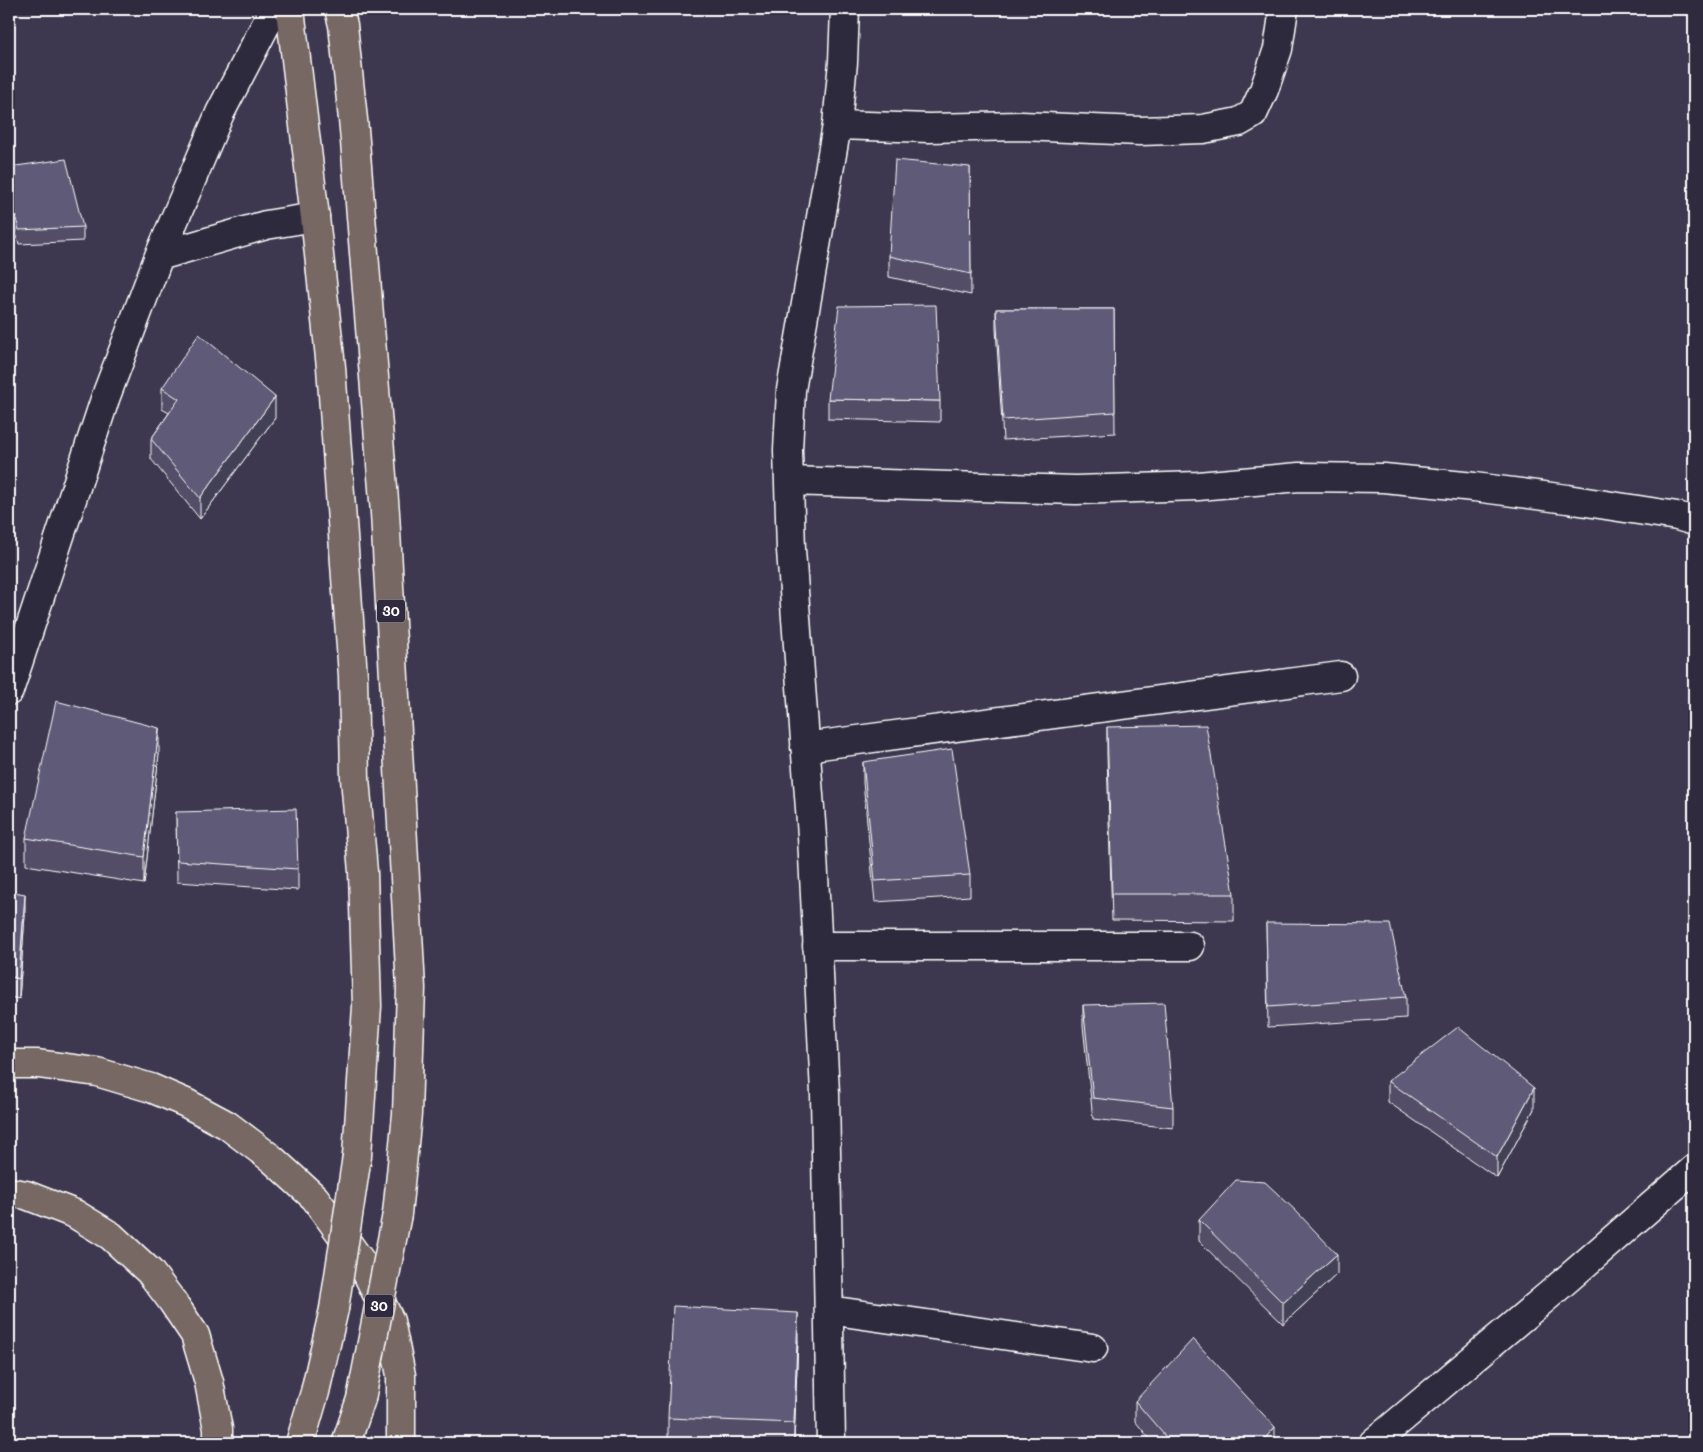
<svg xmlns="http://www.w3.org/2000/svg" width="1703" height="1452" font-family="Mali,sans-serif">
  <rect width="100%" height="100%" fill="#3d384f"/>
  <filter id="ink" filterUnits="userSpaceOnUse"><feTurbulence type="fractalNoise" baseFrequency=".02" numOctaves="2"/><feDisplacementMap in="SourceGraphic" scale="10" xChannelSelector="R" yChannelSelector="G"/><feConvolveMatrix kernelMatrix="1 2 1 2 8 2 1 2 1" color-interpolation-filters="sRGB"/></filter>
  <g filter="url(#ink)">
    <g fill="none" stroke-linecap="round" stroke-linejoin="round">
      <g stroke="#fff" stroke-width="31">
        <path id="minor" d="M837,125L929,128L1021,126L1140,131L1203,129L1239,122L1253,114L1264,90L1278,49L1284,9
          M159,256L266,225L315,217
          M789,481L1076,490L1198,486L1299,477L1384,478L1474,487L1567,499L1677,516L1694,521
          M9,691L106,396L159,256L220,113L274,9
          M805,747L1341,676
          M817,946H1190
          M829,1310L1093,1348
          M831,1443L825,1093L812,836L791,550L788,450L791,390L837,125L843,62L845,9
          M1373,1443L1549,1295L1694,1169"/>
      </g>
      <g stroke="#fff" stroke-width="31">
        <path id="major" d="M290,9L315,217L331,367L353,676L355,778L363,872L367,1006L357,1156
          M339,9L343,25L354,129L385,513L411,988L407,1114L397,1214
          M9,1064H38L97,1072L151,1088L186,1103L227,1125L272,1159L315,1198L362,1263L390,1321L401,1375V1443
          M9,1192L26,1195L75,1214L111,1236L150,1272L172,1301L195,1335L209,1382L218,1429V1443
          M300,1443L315,1392L334,1309
          M346,1443L361,1399"/>
      </g>
      <use href="#minor" stroke="#2f2a3d" stroke-width="28"/>
      <use href="#major" stroke="#776864" stroke-width="28"/>
      <g stroke="#fff" stroke-width="31" stroke-linecap="butt">
        <path id="major-bridge" d="M334,1309L357,1156
          M361,1399L397,1214"/>
      </g>
      <use href="#major-bridge" stroke="#776864" stroke-width="28"/>
    </g>
    <path fill="#524d67" stroke="#fff" d="M9,167L83,227V241L19,244L9,206Z
      M970,167L971,295L889,277V256Z
      M996,309H1114L1115,433L1003,440L996,329Z
      M162,388L275,418L200,519L151,459V439L169,413L162,409Z
      M828,399L940,401V422L828,419Z
      M1107,727L1234,894V921L1112,920L1107,754Z
      M159,754L144,884L26,865V838Z
      M863,762L970,875V896L875,902L863,782Z
      M176,812L298,869V890L177,882Z
      M9,891L25,915L19,999L9,997Z
      M1266,923L1406,997V1018L1268,1027Z
      M1083,1005L1173,1107V1128L1093,1119L1083,1026Z
      M1388,1081L1534,1109L1497,1178L1388,1102Z
      M1199,1220L1337,1274L1283,1324L1199,1241Z
      M798,1340L794,1443H668V1418Z
      M1135,1401L1275,1443H1153L1135,1421Z"/>
    <path fill="#423f54" stroke="#fff" d="M275,397V418L200,519V498Z
      M159,728V754L144,884V857Z
      M25,894V915L19,999V979Z
      M1534,1088V1109L1497,1178V1157Z
      M1337,1254V1274L1283,1324V1303Z
      M798,1313V1340L794,1443V1423Z
      M1275,1427V1443H1261Z"/>
    <path fill="#5f5a78" stroke="#fff" d="M66,159L83,227L19,230L9,192V167Z
      M895,160L970,167L971,274L889,256Z
      M936,305L940,401L828,399L839,306Z
      M996,309H1114L1115,412L1003,420Z
      M199,334L275,397L200,498L151,439L179,399L162,388Z
      M56,701L159,728L144,857L26,838Z
      M1206,725L1234,894H1112L1107,727Z
      M952,749L970,875L875,881L863,762Z
      M296,809L298,869L177,861L176,812Z
      M9,891L25,894L19,979L9,976Z
      M1266,923L1390,924L1406,997L1268,1007Z
      M1164,1003L1173,1107L1093,1098L1083,1005Z
      M1458,1027L1534,1088L1497,1157L1388,1081Z
      M1236,1180L1265,1182L1295,1210L1337,1254L1283,1303L1199,1220Z
      M673,1306L798,1313L794,1423L668,1418Z
      M1193,1339L1275,1427L1261,1443H1171L1135,1401Z"/>
  </g>
  <g text-anchor="middle" stroke-width="5" stroke-linejoin="round" paint-order="stroke">
    <g fill="#2f2a3d" stroke="#c1bfc5" stroke-width="1">
      <rect x="377" y="599.5" width="28" height="23" rx="4"/>
      <rect x="365" y="1294.5" width="28" height="23" rx="4"/>
    </g>
    <g font-size="14" font-weight="bold" fill="#fff">
      <text x="391" y="616">30</text>
      <text x="379" y="1311">30</text>
    </g>
  </g>
  <rect width="1703" height="1452" fill="none" stroke="#2f2a3d" stroke-width="30"/>
  <rect x="15" y="15" width="1673" height="1422" fill="none" stroke="#fff" stroke-width="2" filter="url(#ink)"/>
</svg>
